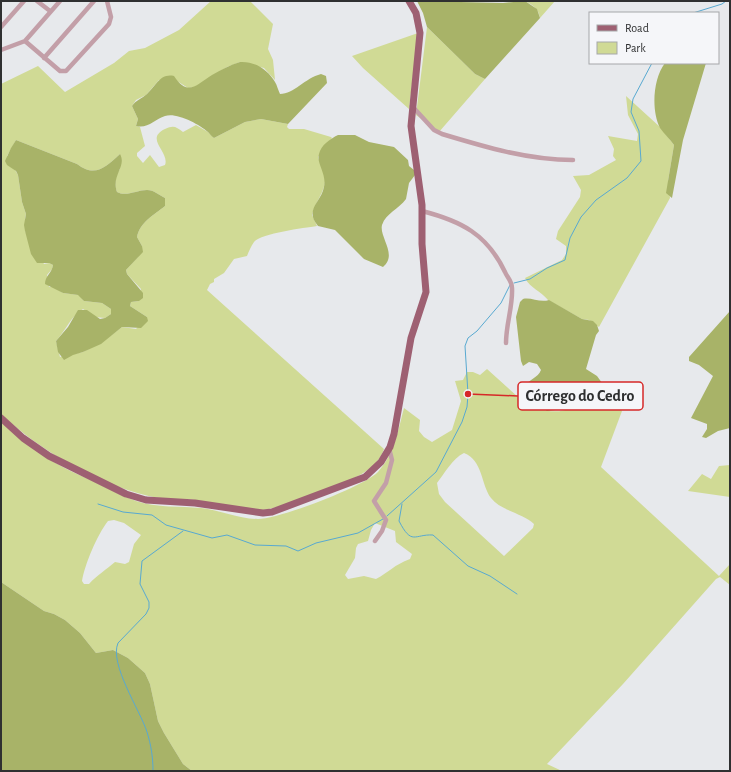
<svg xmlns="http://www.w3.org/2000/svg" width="731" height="772" font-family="'Alegreya Sans',sans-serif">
  <rect width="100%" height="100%" fill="#e7e9ec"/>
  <path fill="#d0da95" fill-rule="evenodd" d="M211,1H250L273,24L268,49L273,60L275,80L264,68L240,62L227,67L195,87L188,88L177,81L159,80L146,95L136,100L132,106L138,119L136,126L140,127L145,146L137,153V156L143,163L150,155L159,167L165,165C170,152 144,139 165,129C174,125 176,127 183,132L196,125L208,132L214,138L245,122L261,119L288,124L287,127L289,129H304L331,137L332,138L318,157C320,164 324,169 325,176C327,190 315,201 312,215L317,226C304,228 262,233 254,242C251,246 249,251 247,256L234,259L224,273L214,279V282L210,284L207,290L384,449C376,472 350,480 329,488C305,497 281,509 255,511C239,511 212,502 195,500C183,498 171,500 159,498C105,489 40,451 1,414V84L38,66L65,92L114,63L129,51L145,48L179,30ZM16,140L77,164C95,178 106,167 120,154V169C115,175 114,184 117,192C126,197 137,190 147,190C154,190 159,195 165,198V206C154,215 140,222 137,237L142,246L138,257L126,270L127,274L141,289L139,301L131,302L130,306L147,317L136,329L122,327L105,340L83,352L60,357L56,341C66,330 71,316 83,309L95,317L105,318L111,314V309L102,303L84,301L79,295L63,293L54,287H49L47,275L52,269L53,265L49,263L44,264L25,231V219L26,214L22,202L18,175L7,156Z
    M525,1H555L540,18C538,8 534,6 525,1Z
    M427,27L475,74L485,79L439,132L416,115Z
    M418,33L409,109L363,68L352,56Z
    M626,96L660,127L674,145L668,181L670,198L599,327L589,320L582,319L548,300C541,291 530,288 525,278L562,260L566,254V246L556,239L558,231L580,197L581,190L573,176L589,175L616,160L613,156L614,149L608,136L637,141L638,134L628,115Z
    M487,369L518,397L522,398L527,397C534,411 556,415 571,408C576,405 578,398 585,397C593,396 609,404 618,405L622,411L601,467L719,576L730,564V585L720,577L716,579L623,684L547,764L562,771H192L183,764L164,733L158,721L150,684L145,673L128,658L113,650L96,653L80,633L65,620L54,614L44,611L1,582V422C16,433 30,446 46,457C62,468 80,475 97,483C110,489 122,496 136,501C157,508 180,506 201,508C220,510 239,519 258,519C279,519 363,487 378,472C394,454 398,431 404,408L420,420L419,431L424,437L432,442L452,430L461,401L455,381L463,380L467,372H473L480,375ZM464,453C483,460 481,485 491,498C501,511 523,513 534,524L533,528L504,556L445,502L439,494L437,483C444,474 453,458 464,453ZM114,520L124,523L141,535L134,544L129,562L125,564L115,562C106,570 97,575 89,584H84L82,581C85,564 97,535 108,521ZM375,523L395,531L396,542L412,554L410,559C394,565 389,572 376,579L364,576L348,579L345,575L355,558L356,548L358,544L368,541L371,530Z
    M730,465V497L688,491L702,474L711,479L719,466Z"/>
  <path fill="#a8b368" d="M417,1L503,3L525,1L537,9L540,18L485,79L475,74L427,27L423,13Z
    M240,62C255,61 268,70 275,82C277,85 278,90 280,94C294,94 305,78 321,74L326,76L327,83L288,124L261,119L245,122L214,138C211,136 210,134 208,132C199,124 176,112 165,116C155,119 148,129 136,126L138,119L132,106C136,100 141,99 147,94C156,86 160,73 174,76C188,97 196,85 212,75C221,70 230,65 240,62Z
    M665,63H706L683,140L672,198L666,193L674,145C670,139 664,134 660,128C651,110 653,79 665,63Z
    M338,135H355L369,142L394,147L408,160L409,166L414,170L415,175L409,183L406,199C399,209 386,213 382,225C379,237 398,255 383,267L364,259L335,230L318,226C304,209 321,203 324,187C327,174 316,163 319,154C321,145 330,139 338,135Z
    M16,140L77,164C95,178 106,167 120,154C127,167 111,175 117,192C126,197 137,190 147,190C154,190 159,195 165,198V206C154,215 140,222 137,237L142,246L143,252L126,270L127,274L143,293V298L139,301L131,302L130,306L147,317L148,321L141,328L122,327L101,344L83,352L73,355L64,360L58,352L56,341L68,327L78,310H87L100,319L105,318L111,314V309L102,303L84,301L78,295L63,293L45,284C45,276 52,273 53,265L49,263H37L31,254L25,231L24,225L26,214L22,202L18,175L16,171L7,165L5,161L11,148Z
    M523,299C531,297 540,303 549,300L582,319L593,321L597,325L599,331L596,335L586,369L597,376L618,405L586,397L580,398L571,408L547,411L529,401L524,387C529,379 538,378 541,370L537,364L529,362L523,366L521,361L516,317L520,302Z
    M730,311V428L718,431L706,438L702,437L707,429V424L691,418L713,376L699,365L689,361V357Z
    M1,582L44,611L54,614L65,620L80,633L96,653L113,650L128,658L145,673L150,684L158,721L164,733L183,764L192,771H1Z"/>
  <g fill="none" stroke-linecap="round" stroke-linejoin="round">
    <path stroke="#58a9d1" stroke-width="1" d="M693,13L722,4L726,1
      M514,283L530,279L547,268L565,260L570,238L581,217L596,200L627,178L641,161L639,131L631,112L633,99L652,63
      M98,504L123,512L152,515L166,525L212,538L227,535L255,545L286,546L298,551L316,543L358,533L383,519
      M402,504L399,521C412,546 414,534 433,535L468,566L490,576L517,594
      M387,516L436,472L462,422L467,407L468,394L465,346L468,338L477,331L501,303L510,285
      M153,771C153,757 151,745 147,732C140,710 109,664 118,643L146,614L149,608V602L140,584L142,561L183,531"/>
    <path stroke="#c39fa8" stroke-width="4.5" d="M37,1L50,11
      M1,27L24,1
      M25,41L60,1
      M1,50L25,41L60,71H66L109,24L111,17L107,1
      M44,58L94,1
      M412,106L434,130L442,134C485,147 528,160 573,160
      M422,211C461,221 487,234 505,272C507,277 512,281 512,288C513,306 506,324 506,343
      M375,541L382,531L386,520L374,501L386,483L392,460L389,448"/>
    <path stroke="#9e6072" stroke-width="7" d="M1,418L23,438L49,456L126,494L146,500L195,503L263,513L272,512L365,477L381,462L390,447L394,434L411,338L426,292L422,244V205L411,126L420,33L416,13L409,1"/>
  </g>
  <path fill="none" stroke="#d62828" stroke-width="1.5" d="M468 394L518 396"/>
  <circle fill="#d62828" stroke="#f5f6f9" stroke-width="1.5" cx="468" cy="394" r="4"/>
  <rect fill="#f5f6f9" stroke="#d62828" stroke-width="1.5" x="518" y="382" width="125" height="28" rx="4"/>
  <g font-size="16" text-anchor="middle" font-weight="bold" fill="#2f3031">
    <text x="580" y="401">Córrego do Cedro</text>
  </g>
  <rect width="731" height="772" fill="none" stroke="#2f3031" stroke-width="4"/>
  <rect x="589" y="12" width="130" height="52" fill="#f5f6f9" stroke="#a6a7a9"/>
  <rect x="597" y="25" width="20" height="6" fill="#9e6072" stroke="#a6a7a9"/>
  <text x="625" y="32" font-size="12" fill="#2f3031">Road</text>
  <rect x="597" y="42" width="20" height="12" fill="#d0da95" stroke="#a6a7a9"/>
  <text x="625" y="52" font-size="12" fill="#2f3031">Park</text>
</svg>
